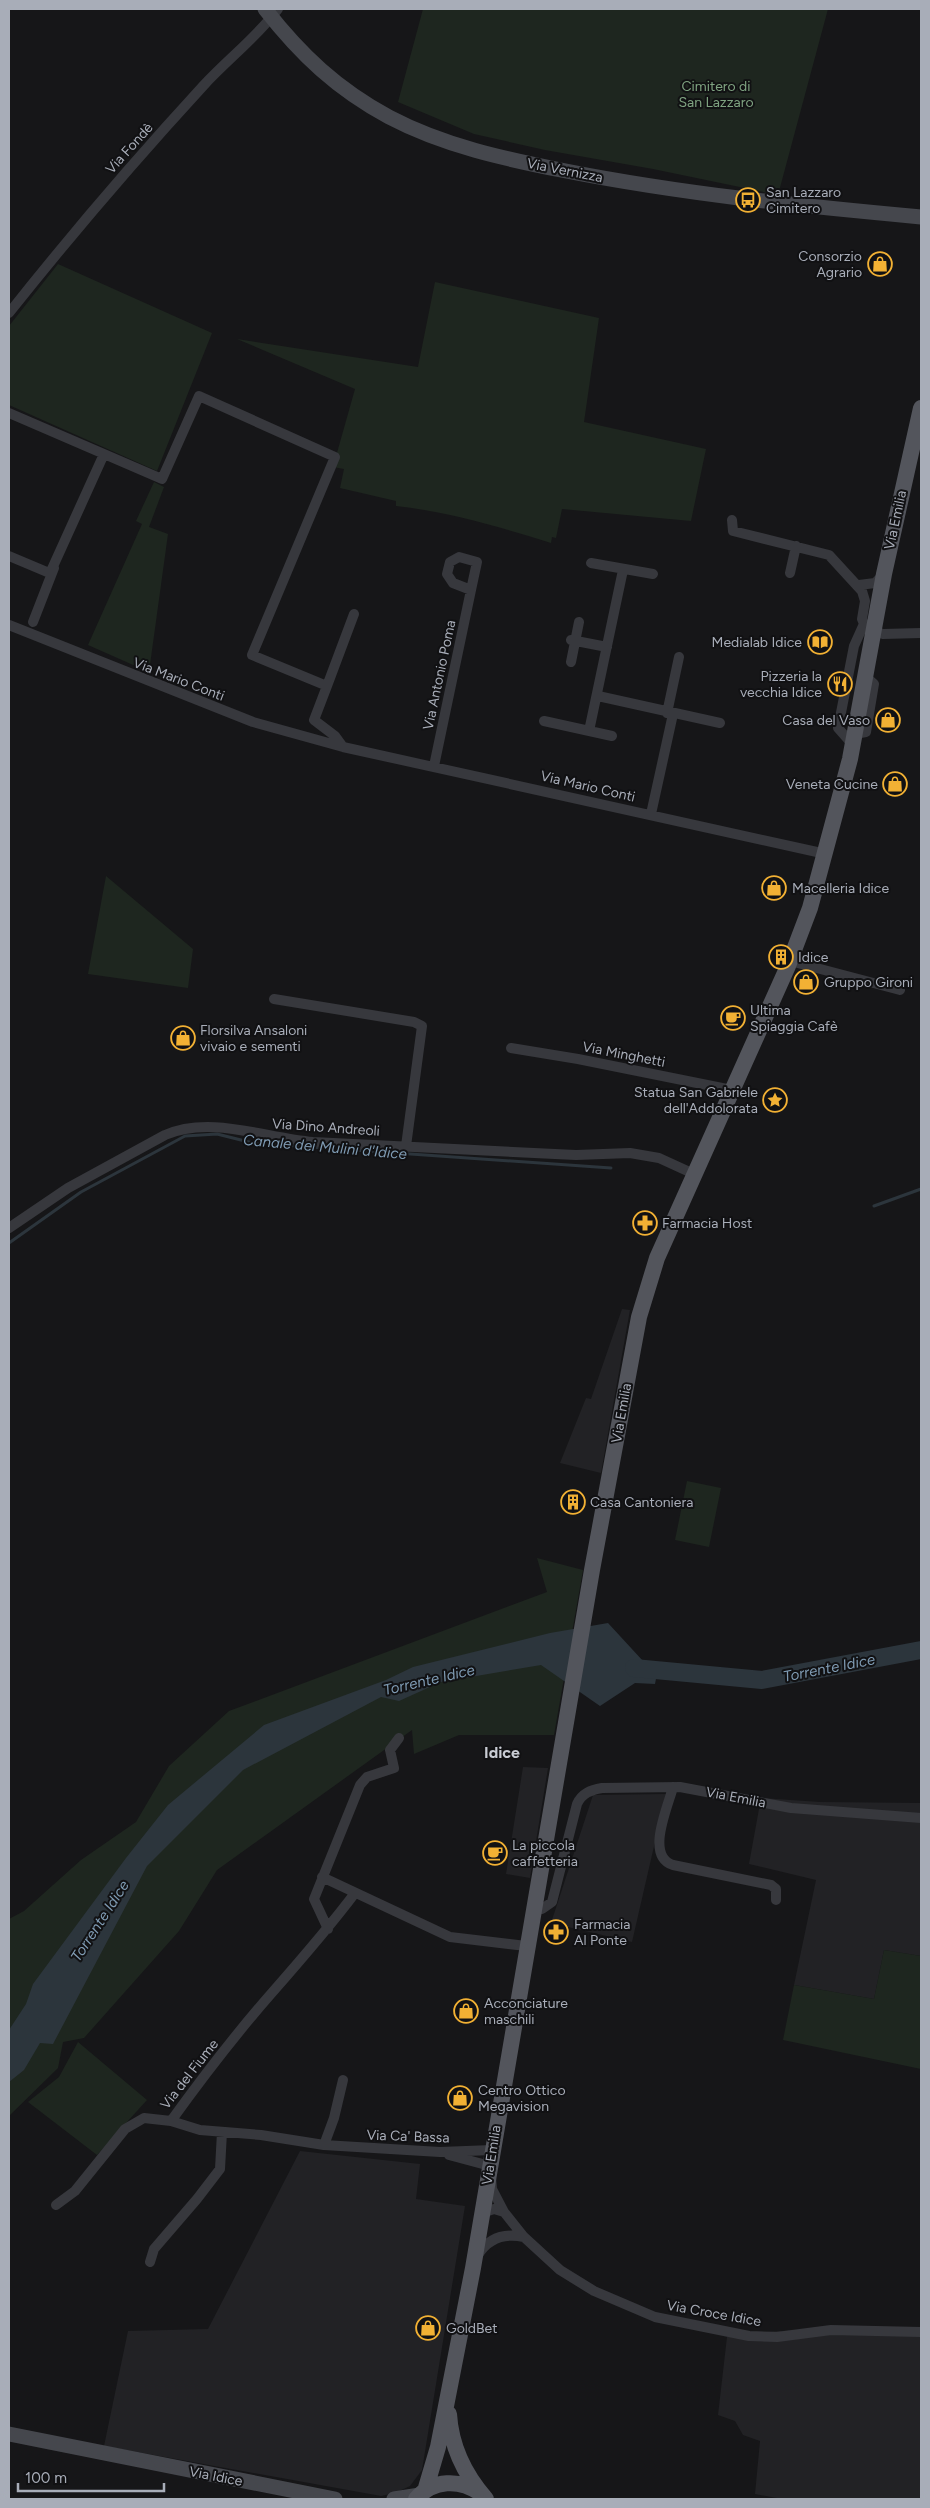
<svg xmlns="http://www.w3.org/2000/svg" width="930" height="2508" font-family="Figtree,sans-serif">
  <rect width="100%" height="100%" fill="#161618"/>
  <path fill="#222225" d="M622,1309L630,1310L601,1473L560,1463L586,1398L591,1399Z
    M523,1767L548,1768L530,1878L506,1874Z
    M666,1794L632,1942L551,1923L593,1795Z
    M761,1798L820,1802L921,1803V1956L884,1950L874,1999L794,1985L816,1880L749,1864Z
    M300,2151L420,2164L416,2199L465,2206L422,2470L410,2486L395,2493L381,2496L104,2446L128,2331L208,2329Z
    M801,2330L921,2331V2499H782L755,2494L760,2441L743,2435L735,2421L718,2415L727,2337L744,2333Z"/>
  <path fill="#1e261f" d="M423,9H828L778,195L653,169L545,150L474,134L398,102Z
    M58,264L212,333L157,471L9,405V326Z
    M435,282L599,318L584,422L706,449L691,521L562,509L556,538L552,537L551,543C499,527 450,512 396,506V501L340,488L344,469L333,467L355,389L237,339L418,367Z
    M154,482L164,487L149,527L168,534L149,672L88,645L142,524L136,521Z
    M106,876L193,949L188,988L88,974Z
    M687,1481L721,1488L709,1547L675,1540Z
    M537,1558L583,1570L554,1735H459L414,1754L412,1730L217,1870L179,1931L84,2038L63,2042L58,2068L9,2116V1919L24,1911L81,1860L136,1822L169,1766L229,1711L547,1592Z
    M884,1950L921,1956V2069L783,2040L794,1985L874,1999Z
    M78,2042L147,2100L97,2155L28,2102L59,2077Z"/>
  <path fill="#2c353c" d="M608,1623L643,1661L659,1663L655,1684L635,1683L600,1706L541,1665L441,1682L399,1701L381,1697L243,1770L147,1866L53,2044L40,2043L24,2070L9,2082V2030L26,2004L33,1984L126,1858L168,1805L264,1725L386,1680L413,1667L550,1633Z"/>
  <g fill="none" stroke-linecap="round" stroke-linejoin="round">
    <path stroke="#2c353c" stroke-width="3" d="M874,1206L921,1189
      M9,1243L81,1192L185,1136L217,1134L253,1143L611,1168"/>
    <path stroke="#2c353c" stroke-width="18" d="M634,1668L762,1680L921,1650"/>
    <path stroke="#37383d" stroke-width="10" d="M9,313C71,235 136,159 204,85C228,59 257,37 278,9
      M9,413L162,479L199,396L335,457L252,655L327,686L314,720L335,736L343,747
      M732,520L733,531L829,555L862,591L865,601L862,619L866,629L883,634L921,633
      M9,556L47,572L51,571L104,454
      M459,557L477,562L471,590L453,583L447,574L450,562Z
      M591,563L653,574
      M790,573L796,546
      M859,585L875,583L883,575
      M33,622L54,568
      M9,625L253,722L343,747L826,854
      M571,640L607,647
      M571,662L579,622
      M327,686L354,614
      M598,696L720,723
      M667,713L679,657
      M544,721L612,736
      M589,731L623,570
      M855,734L866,732L874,684L865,676
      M853,745L838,728L854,646L863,626
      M434,766L471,590
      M651,814L673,714
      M790,961L900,990
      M274,999L414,1022L422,1026L406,1146
      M511,1048L578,1059L732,1090
      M9,1228L68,1188L165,1135C210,1115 265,1138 313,1142L576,1155L630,1153L659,1158L694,1174
      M673,1787C668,1807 645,1856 673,1865L771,1885L776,1889V1900
      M322,1877L450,1937L526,1946
      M533,1910L542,1909L552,1902L577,1804C582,1793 591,1790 602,1788L680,1787L791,1808L921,1818
      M328,1929L314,1899L360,1785L367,1777L394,1768L390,1750L399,1738
      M171,2121L200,2130L261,2135L324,2145L440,2152L492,2150
      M324,2145L334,2118L343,2080
      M449,2155L490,2166L492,2189L504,2212
      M56,2205L75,2191L125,2129L144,2118L171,2121C202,2078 235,2035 270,1995C299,1962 328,1929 355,1893
      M482,2213L494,2209L504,2212L524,2237L560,2270L594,2291L655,2317L749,2336L777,2337L831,2330L921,2332
      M478,2255C489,2237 505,2233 524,2237
      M150,2262L154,2249L197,2199L220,2169L222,2132"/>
    <path stroke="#45474d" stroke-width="15" d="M265,9C301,55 337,89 389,117C444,146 505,159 566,171C683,194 802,206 921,217
      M9,2434L335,2499
      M394,2499L420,2495"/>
    <path stroke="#53555c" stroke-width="16" d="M449,2414C451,2447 465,2475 486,2499
      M425,2491L438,2447L473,2268L592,1570L639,1317L657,1258L788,966L810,908L850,759L884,574L921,408
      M416,2499C433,2479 460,2479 480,2493"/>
  </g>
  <defs>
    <g id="bus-ring" transform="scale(1.25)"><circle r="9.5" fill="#111113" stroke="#f2b134" stroke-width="1.5"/><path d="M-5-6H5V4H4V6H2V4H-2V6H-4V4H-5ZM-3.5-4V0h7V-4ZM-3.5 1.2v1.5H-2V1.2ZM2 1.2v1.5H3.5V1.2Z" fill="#f2b134"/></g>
    <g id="shop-ring" transform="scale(1.25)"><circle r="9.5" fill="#111113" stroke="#f2b134" stroke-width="1.5"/><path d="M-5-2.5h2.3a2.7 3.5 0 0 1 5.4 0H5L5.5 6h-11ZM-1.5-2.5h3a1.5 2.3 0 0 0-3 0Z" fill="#f2b134"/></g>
    <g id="library-ring" transform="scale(1.25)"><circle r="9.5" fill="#111113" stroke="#f2b134" stroke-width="1.5"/><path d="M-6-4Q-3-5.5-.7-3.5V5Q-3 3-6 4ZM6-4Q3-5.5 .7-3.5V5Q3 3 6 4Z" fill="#f2b134"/></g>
    <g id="restaurant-ring" transform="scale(1.25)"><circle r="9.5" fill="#111113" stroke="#f2b134" stroke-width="1.5"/><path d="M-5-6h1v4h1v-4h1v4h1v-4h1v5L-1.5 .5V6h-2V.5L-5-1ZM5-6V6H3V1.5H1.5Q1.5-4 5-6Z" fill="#f2b134"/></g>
    <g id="building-ring" transform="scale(1.25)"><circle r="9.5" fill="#111113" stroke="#f2b134" stroke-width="1.5"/><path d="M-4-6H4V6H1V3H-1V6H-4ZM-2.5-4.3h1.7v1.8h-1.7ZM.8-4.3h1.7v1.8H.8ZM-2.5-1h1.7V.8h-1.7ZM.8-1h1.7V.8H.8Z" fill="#f2b134"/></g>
    <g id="cafe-ring" transform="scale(1.25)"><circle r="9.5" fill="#111113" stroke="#f2b134" stroke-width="1.5"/><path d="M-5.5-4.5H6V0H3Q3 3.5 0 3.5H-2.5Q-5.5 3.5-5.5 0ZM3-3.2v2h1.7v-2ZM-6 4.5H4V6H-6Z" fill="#f2b134"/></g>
    <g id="sight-ring" transform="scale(1.25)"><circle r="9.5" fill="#111113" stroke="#f2b134" stroke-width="1.5"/><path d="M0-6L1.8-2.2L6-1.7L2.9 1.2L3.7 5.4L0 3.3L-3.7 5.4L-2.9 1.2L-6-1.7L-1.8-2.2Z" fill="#f2b134"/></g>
    <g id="pharmacy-ring" transform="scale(1.25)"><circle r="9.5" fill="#111113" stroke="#f2b134" stroke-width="1.5"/><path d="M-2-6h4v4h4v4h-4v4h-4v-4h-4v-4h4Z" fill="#f2b134"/></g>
  </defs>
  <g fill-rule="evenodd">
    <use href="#bus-ring" x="748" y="200"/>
    <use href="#shop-ring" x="880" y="264"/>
    <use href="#library-ring" x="820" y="642"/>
    <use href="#restaurant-ring" x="840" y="684"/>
    <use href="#shop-ring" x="888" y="720"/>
    <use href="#shop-ring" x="895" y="784"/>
    <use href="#shop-ring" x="774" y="888"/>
    <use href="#building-ring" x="781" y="957"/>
    <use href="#shop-ring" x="806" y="982"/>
    <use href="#cafe-ring" x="733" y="1018"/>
    <use href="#shop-ring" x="183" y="1038"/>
    <use href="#sight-ring" x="775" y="1100"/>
    <use href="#pharmacy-ring" x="645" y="1223"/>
    <use href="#building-ring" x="573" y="1502"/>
    <use href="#cafe-ring" x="495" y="1853"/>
    <use href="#pharmacy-ring" x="556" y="1932"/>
    <use href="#shop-ring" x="466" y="2011"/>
    <use href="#shop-ring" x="460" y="2098"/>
    <use href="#shop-ring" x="428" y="2328"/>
  </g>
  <g text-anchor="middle" stroke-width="4" stroke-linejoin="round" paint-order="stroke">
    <g font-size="14" fill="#7fa381" stroke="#111113">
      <text x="716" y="91">Cimitero di<tspan x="716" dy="16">San Lazzaro</tspan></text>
    </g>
    <g font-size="14" fill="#a8adb8" stroke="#111113">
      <text transform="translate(129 148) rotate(-48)" y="5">Via Fondè</text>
      <text transform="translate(565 170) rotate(11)" y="5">Via Vernizza</text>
      <text transform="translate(895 520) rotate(-78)" y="5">Via Emilia</text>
      <text transform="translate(439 675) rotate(-78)" y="5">Via Antonio Poma</text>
      <text transform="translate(179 679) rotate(21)" y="5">Via Mario Conti</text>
      <text transform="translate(588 786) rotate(13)" y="5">Via Mario Conti</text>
      <text transform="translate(624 1054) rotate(11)" y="5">Via Minghetti</text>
      <text transform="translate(326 1127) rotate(4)" y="5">Via Dino Andreoli</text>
      <text transform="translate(621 1413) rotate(-80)" y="5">Via Emilia</text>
      <text transform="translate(736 1797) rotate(11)" y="5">Via Emilia</text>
      <text transform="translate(189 2074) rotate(-52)" y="5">Via del Fiume</text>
      <text transform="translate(408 2136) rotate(2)" y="5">Via Ca' Bassa</text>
      <text transform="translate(491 2155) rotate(-81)" y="5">Via Emilia</text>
      <text transform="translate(714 2313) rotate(10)" y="5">Via Croce Idice</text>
      <text transform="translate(216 2476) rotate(11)" y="5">Via Idice</text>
    </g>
    <g font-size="14" fill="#a8adb8" stroke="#111113" text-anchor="start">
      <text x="766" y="197">San Lazzaro<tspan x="766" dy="16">Cimitero</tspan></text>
      <text x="862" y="261" text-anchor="end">Consorzio<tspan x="862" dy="16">Agrario</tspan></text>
      <text x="802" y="647" text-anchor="end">Medialab Idice</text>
      <text x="822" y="681" text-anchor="end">Pizzeria la<tspan x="822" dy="16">vecchia Idice</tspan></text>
      <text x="870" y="725" text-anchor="end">Casa del Vaso</text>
      <text x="878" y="789" text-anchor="end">Veneta Cucine</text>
      <text x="792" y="893">Macelleria Idice</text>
      <text x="798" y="962">Idice</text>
      <text x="824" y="987">Gruppo Gironi</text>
      <text x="750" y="1015">Ultima<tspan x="750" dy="16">Spiaggia Cafè</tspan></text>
      <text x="200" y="1035">Florsilva Ansaloni<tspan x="200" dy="16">vivaio e sementi</tspan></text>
      <text x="758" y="1097" text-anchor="end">Statua San Gabriele<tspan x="758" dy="16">dell'Addolorata</tspan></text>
      <text x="662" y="1228">Farmacia Host</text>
      <text x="590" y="1507">Casa Cantoniera</text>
      <text x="512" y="1850">La piccola<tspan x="512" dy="16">caffetteria</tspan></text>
      <text x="574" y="1929">Farmacia<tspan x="574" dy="16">Al Ponte</tspan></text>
      <text x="484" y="2008">Acconciature<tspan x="484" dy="16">maschili</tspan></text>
      <text x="478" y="2095">Centro Ottico<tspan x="478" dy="16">Megavision</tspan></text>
      <text x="446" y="2333">GoldBet</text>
    </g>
    <g font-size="15" font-style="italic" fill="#7f9bb3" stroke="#111113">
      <text transform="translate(325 1147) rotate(5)" y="5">Canale dei Mulini d'Idice</text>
      <text transform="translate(829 1668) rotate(-11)" y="5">Torrente Idice</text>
      <text transform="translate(429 1680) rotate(-13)" y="5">Torrente Idice</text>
      <text transform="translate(100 1921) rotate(-57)" y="5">Torrente Idice</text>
    </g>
    <g font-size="16" font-weight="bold" fill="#c9ccd4" stroke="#111113">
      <text x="502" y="1758">Idice</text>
    </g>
  </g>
  <rect width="930" height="2508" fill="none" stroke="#a8adb8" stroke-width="20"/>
  <path d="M18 2483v8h146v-8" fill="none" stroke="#a8adb8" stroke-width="2.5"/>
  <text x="25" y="2483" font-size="15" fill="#a8adb8" stroke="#111113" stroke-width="4" paint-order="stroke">100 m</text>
</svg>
